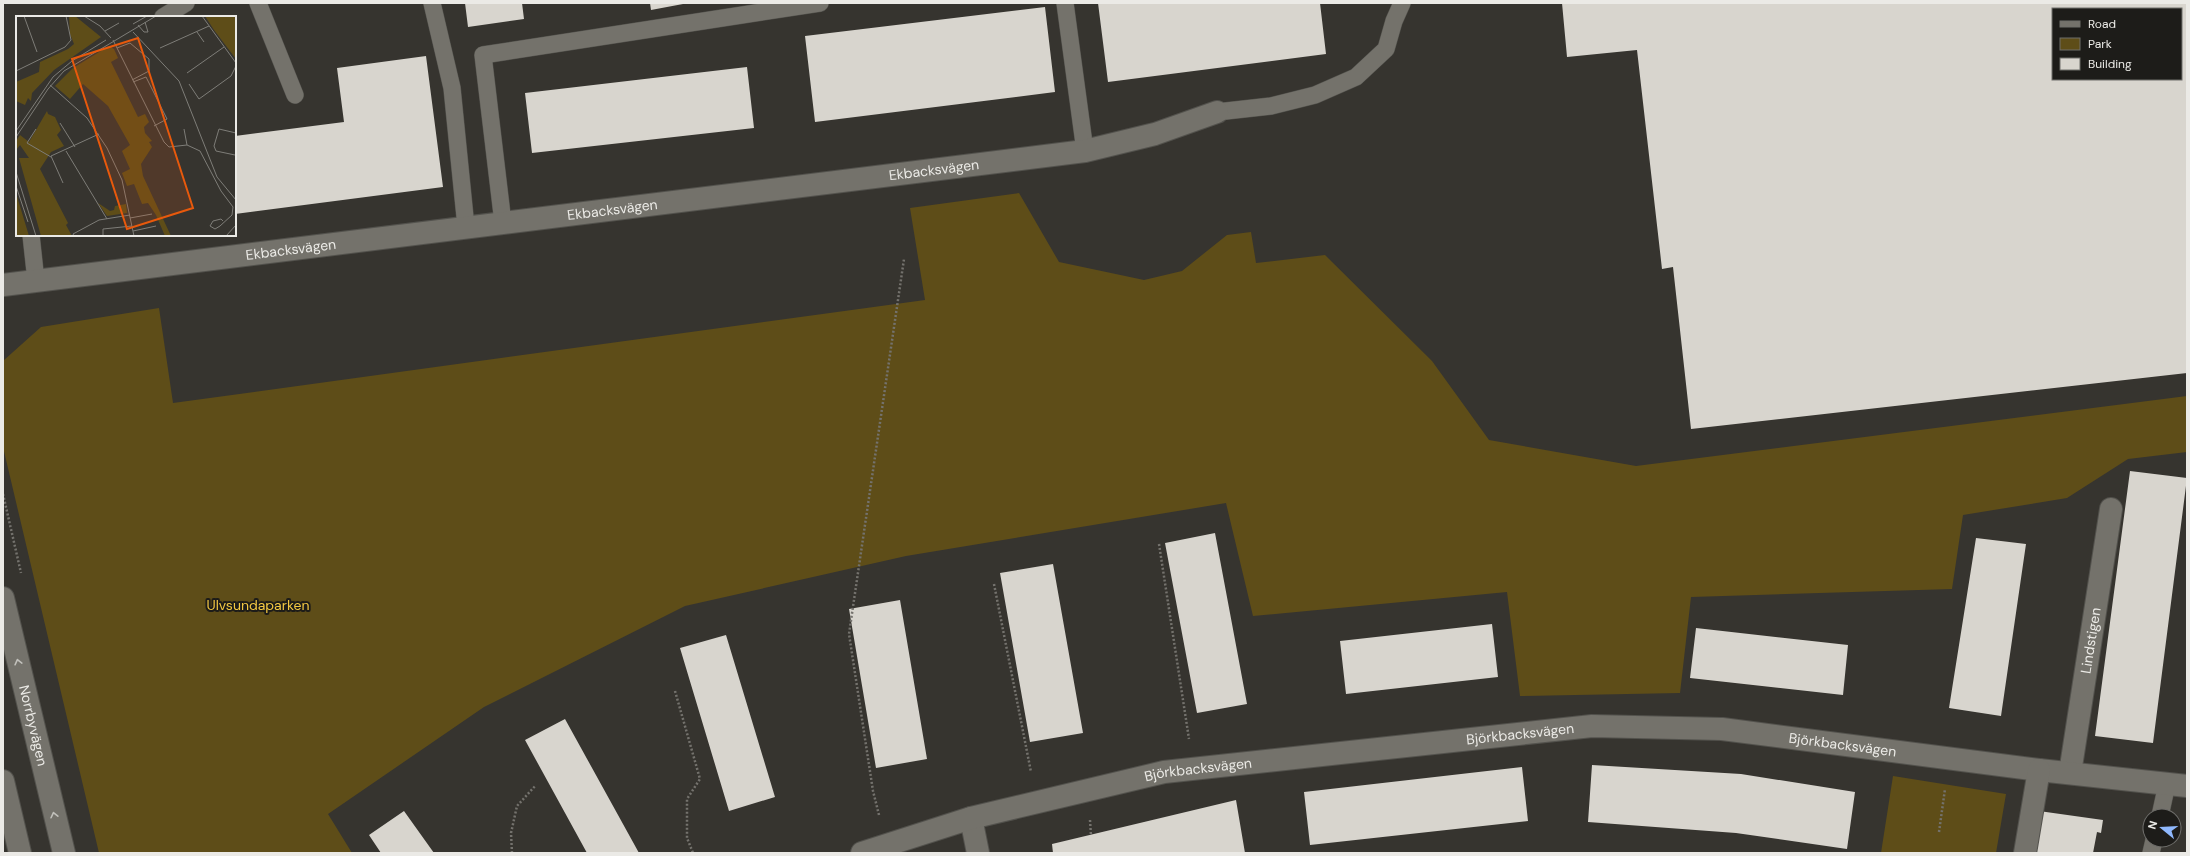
<svg xmlns="http://www.w3.org/2000/svg" width="2190" height="856" font-family="'DM Sans',sans-serif">
  <rect width="100%" height="100%" fill="#36342f"/>
  <path fill="#5e4d18" d="M1019,193L1059,262L1144,280L1182,271L1227,235L1251,232L1256,263L1325,255L1432,361L1489,440L1636,466L2187,396V452L2128,459L2067,498L1963,515L1952,589L1691,597L1680,693L1520,696L1507,592L1253,616L1226,503L906,556L685,606L484,707L328,814L352,853H99L3,447V361L41,327L159,308L173,403L925,300L910,208Z
    M1893,776L2006,794L1996,853H1881Z"/>
  <path fill="#d8d5ce" fill-rule="evenodd" d="M465,3H522L524,19L468,27Z
    M650,3H683V4L651,10Z
    M1098,3H1320L1326,54L1108,82Z
    M1562,3H2187V373L1691,429L1673,267L1662,269L1637,50L1567,57ZM2053,9H2181V79H2053Z
    M1045,7L1055,92L815,122L805,36Z
    M426,56L443,187L235,214V136L344,122L337,68Z
    M747,67L754,128L532,153L525,93Z
    M2130,471L2187,478L2153,743L2095,736Z
    M1215,533L1247,704L1197,713L1165,543Z
    M1976,538L2026,544L2001,716L1949,708Z
    M1053,564L1083,733L1030,742L1000,573Z
    M900,600L927,759L876,768L849,609Z
    M1492,624L1498,677L1346,694L1340,641Z
    M1696,628L1848,645L1843,695L1690,678Z
    M726,635L775,797L729,811L680,648Z
    M565,719L639,853H587L525,740Z
    M1592,765L1741,774L1855,792L1847,849L1736,833L1588,822Z
    M1522,767L1528,821L1310,845L1304,792Z
    M1236,800L1245,853H1053L1052,844Z
    M404,811L434,853H381L369,835Z
    M2039,811L2103,820L2101,833L2097,832L2093,853H2033Z"/>
  <g fill="none" stroke-linecap="round" stroke-linejoin="round">
    <g stroke="#53524d" stroke-width="18">
      <path id="lane" d="M258,3L295,95
        M432,3L452,88L466,227
        M1065,3L1085,151
        M163,17L186,3
        M1217,112L1271,106L1315,95L1356,77L1386,49L1394,21L1402,3
        M503,223L483,55L820,3
        M31,235L36,281
        M2160,816L2167,784
        M2151,853L2154,840"/>
    </g>
    <g stroke="#53524d" stroke-width="24">
      <g id="street">
        <path id="s1" d="M3,285L1085,151L1155,134L1217,112"/>
        <path id="s2" d="M2070,773L2111,509"/>
        <path d="M971,818L978,853"/>
        <path id="s3" d="M862,853L971,818L1164,772L1592,726L1722,729L2039,770L2187,786"/>
        <path d="M2025,853L2039,770"/>
      </g>
    </g>
    <g stroke="#53524d" stroke-width="24">
      <g id="secondary">
        <path id="s4" d="M3,598L64,853"/>
        <path d="M3,781L20,853"/>
      </g>
    </g>
    <path stroke="#74726d" stroke-width="2.5" stroke-dasharray="2 2" stroke-linecap="butt" d="M3,494L21,573
      M1159,544L1189,739
      M994,584L1031,772
      M675,691L700,779L687,799V838L693,853
      M879,815L873,791L849,634L904,259
      M1090,820L1091,836
      M1939,832L1945,789
      M512,853L511,833L517,806L536,785"/>
    <use href="#lane" stroke="#74726b" stroke-width="17"/>
    <use href="#street" stroke="#74726b" stroke-width="22"/>
    <use href="#secondary" stroke="#74726b" stroke-width="22"/>
  </g>
  <defs><path id="oneway-chevron" d="M-2-3.5L2.5 0L-2 3.5" fill="none" stroke-width="1.6" stroke-linecap="round" stroke-linejoin="round"/></defs>
  <g stroke="#c1c0bb">
    <use href="#oneway-chevron" transform="translate(18 662) rotate(-104)"/>
    <use href="#oneway-chevron" transform="translate(54 815) rotate(-103)"/>
  </g>
  <g text-anchor="middle" stroke-width="4" stroke-linejoin="round" paint-order="stroke">
    <g font-size="14" fill="#ebeae6" stroke="#1d1c19">
      <text dy="5" stroke="none"><textPath href="#s1" startOffset="938">Ekbacksvägen</textPath></text>
      <text dy="5" stroke="none"><textPath href="#s1" startOffset="614">Ekbacksvägen</textPath></text>
      <text dy="5" stroke="none"><textPath href="#s1" startOffset="290">Ekbacksvägen</textPath></text>
      <text dy="5" stroke="none"><textPath href="#s2" startOffset="134">Lindstigen</textPath></text>
      <text dy="5" stroke="none"><textPath href="#s4" startOffset="131">Norrbyvägen</textPath></text>
      <text dy="5" stroke="none"><textPath href="#s3" startOffset="671">Björkbacksvägen</textPath></text>
      <text dy="5" stroke="none"><textPath href="#s3" startOffset="995">Björkbacksvägen</textPath></text>
      <text dy="5" stroke="none"><textPath href="#s3" startOffset="347">Björkbacksvägen</textPath></text>
    </g>
    <g font-size="14" fill="#f3c842" stroke="#1d1c19">
      <text x="258" y="610">Ulvsundaparken</text>
    </g>
  </g>
  <g transform="translate(16 16)">
    <rect width="220" height="220" fill="#36342f"/>
    <path d="M53,0H59L85,21L38,54L16,77L15,85L12,82L9,89L0,85V66L23,56L24,46L52,33L58,28L54,18ZM189,0H220V43L198,14ZM93,30L98,33L102,42L95,46L122,101L129,98L133,106L128,111L129,117L136,125L133,126L136,131L125,148L127,160L155,220H149L140,199L132,187L126,188L118,168L111,170L106,157L114,153L106,135L114,129L92,90L67,68L54,83L39,70L57,52ZM31,95L32,98L39,101L45,114L41,119L48,130L35,136L24,153L52,207L50,209L56,220H25L3,142H13L4,129L0,134V125L4,119L13,126ZM0,177L13,220H0ZM82,187L94,195L98,194L99,190L110,188L111,197L91,200Z" fill="#5e4d18"/>
    <path fill="none" stroke="#7e7d78" stroke-width="1" d="M8,0L21,36M68,0L84,10L95,22M186,0L220,47M117,8L131,0M122,9L128,16H132L129,6M89,15L103,7M117,16L163,65L201,161L220,184M181,16L188,26M97,24L148,126L153,131L171,129L184,135L205,175L217,191L216,199L204,210L199,213L194,210L197,205L205,203L207,205M101,32L114,27L133,43V55L116,64M144,32L193,10M0,55L49,31L55,24L50,0M171,57L208,31M117,66L130,61L151,103L138,110M173,68L183,83L215,60L220,50M34,69L71,102L91,132L106,164L118,220M44,107L59,131M20,113L11,127L35,141M168,113L171,129M0,115L37,61L56,45L90,24M0,121L32,73L48,55L140,0M50,135L91,203M219,139L200,135L198,130L203,113L220,117M0,156L20,220M47,167L35,140L83,118M0,170L12,206M114,202L136,198M117,215L140,210M58,220L57,218L83,204L114,199M87,220V213L116,210M210,220L220,209"/>
    <path fill="#e8590c" fill-opacity="0.15" stroke="#e8590c" stroke-width="2" d="M122,22L177,192L111,213L56,43Z"/>
    <rect width="220" height="220" fill="none" stroke="#ebeae6" stroke-width="2"/>
  </g>
  <rect width="2190" height="856" fill="none" stroke="#ebeae6" stroke-width="8"/>
  <rect x="2052" y="8" width="130" height="72" fill="#1d1c19" stroke="#6f6e6b"/>
  <rect x="2060" y="21" width="20" height="6" fill="#74726b" stroke="#6f6e6b"/>
  <text x="2088" y="28" font-size="12" fill="#ebeae6">Road</text>
  <rect x="2060" y="38" width="20" height="12" fill="#5e4d18" stroke="#6f6e6b"/>
  <text x="2088" y="48" font-size="12" fill="#ebeae6">Park</text>
  <rect x="2060" y="58" width="20" height="12" fill="#d8d5ce" stroke="#6f6e6b"/>
  <text x="2088" y="68" font-size="12" fill="#ebeae6">Building</text>
  <g transform="translate(2162 828) rotate(288)"><circle r="19" fill="#1d1c19" stroke="#6f6e6b"/>
  <path d="M0-3L7 15L0 10L-7 15Z" fill="#8fb8fd"/>
  <text y="-6" font-size="11" font-weight="bold" text-anchor="middle" fill="#ebeae6">N</text>
  </g>
</svg>
